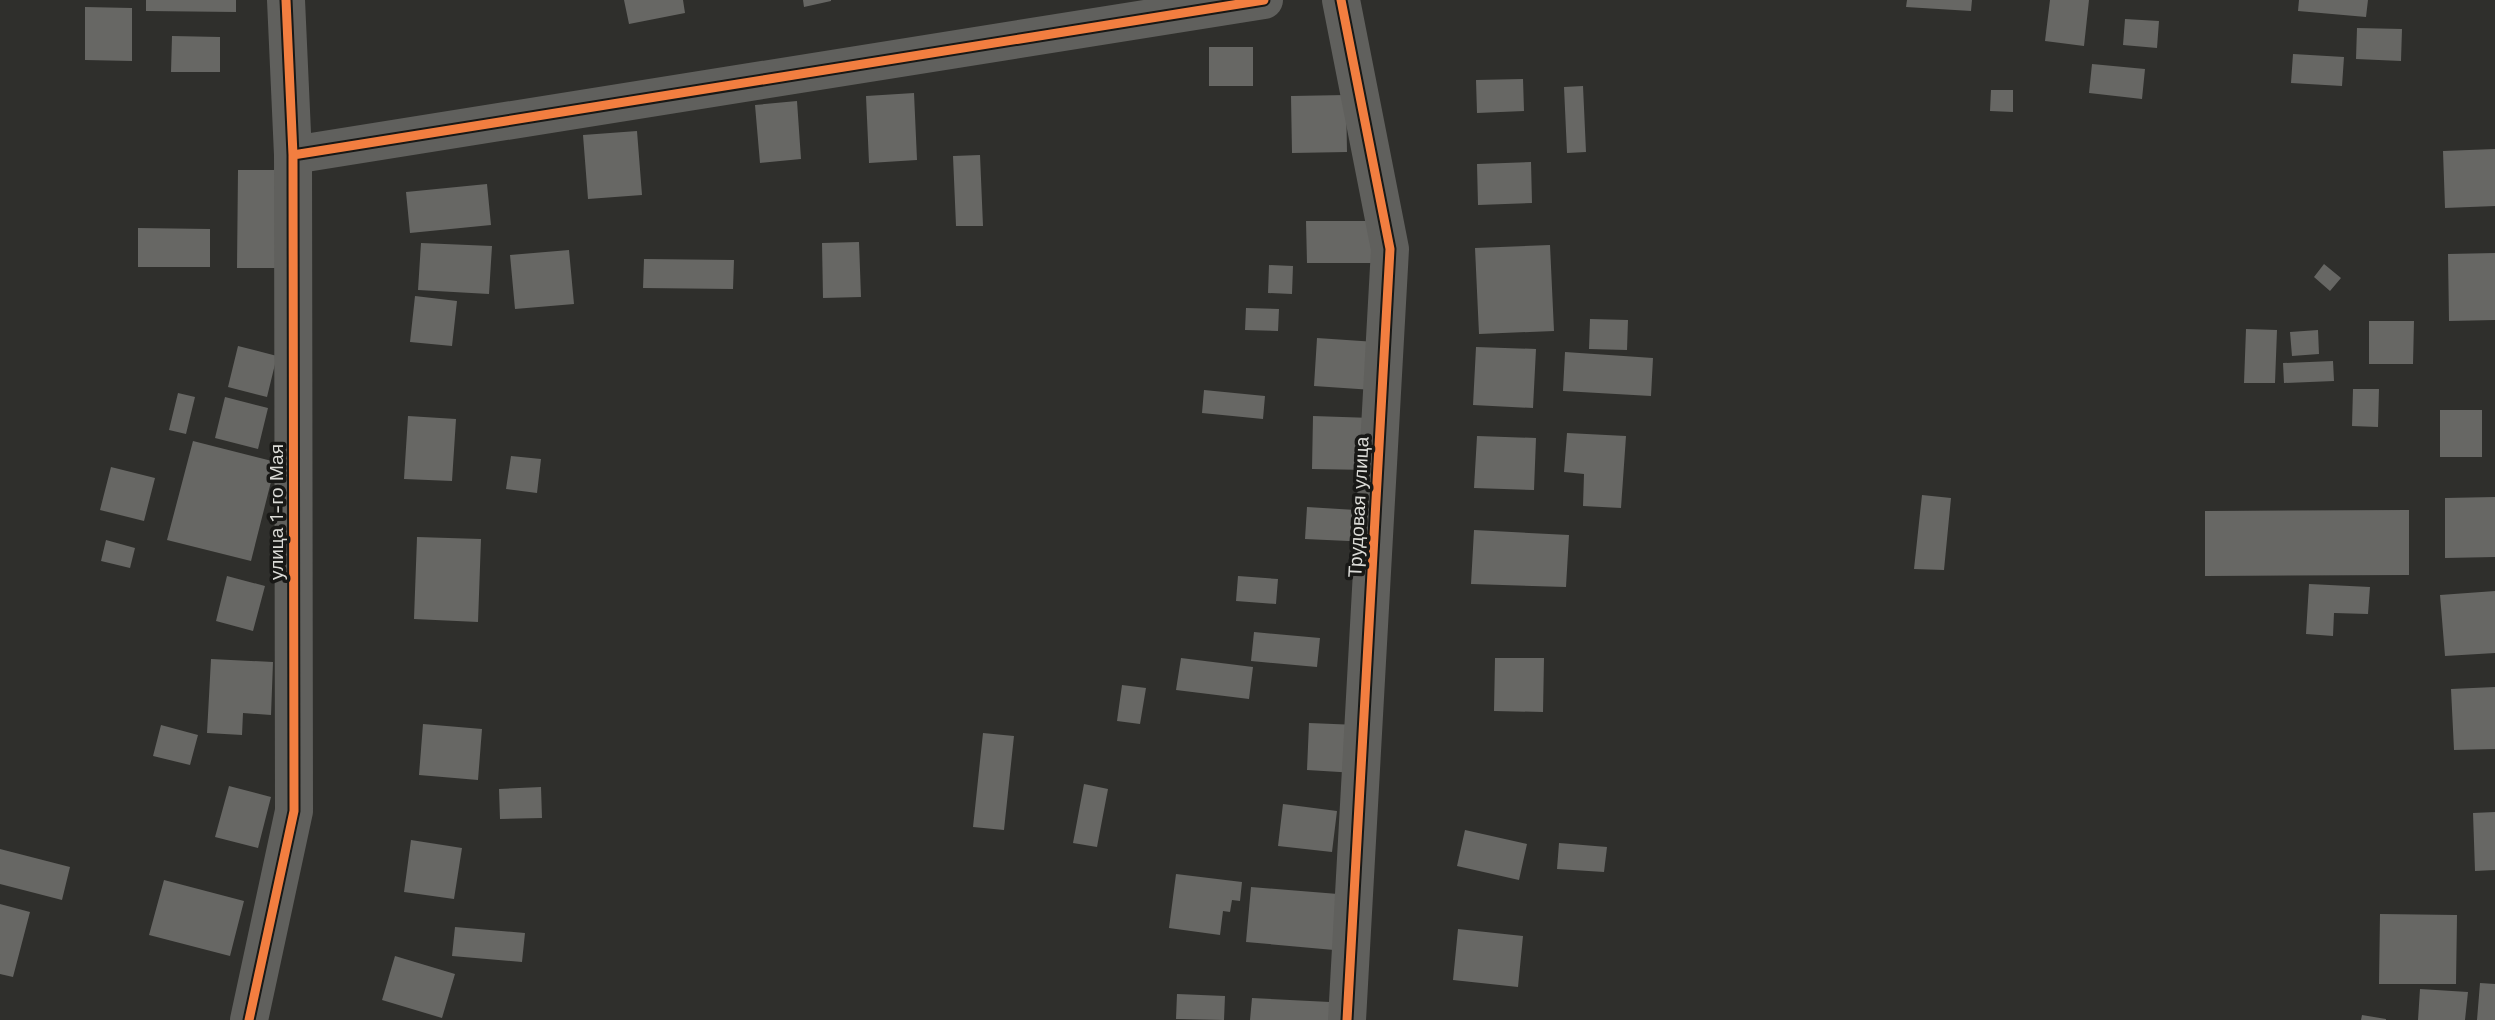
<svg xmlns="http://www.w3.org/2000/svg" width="2495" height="1020" font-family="'Work Sans',sans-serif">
  <rect width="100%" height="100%" fill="#2f2f2c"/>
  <path fill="#676764" d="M146,0H236V12L146,11Z
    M624,0H683L685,13L629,24Z
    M803,0H831V1L804,7Z
    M1907,0H1972L1971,11L1906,7Z
    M2050,0H2089L2084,46L2045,41Z
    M2299,0H2368L2366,17L2298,11Z
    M85,7L132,8V61L85,60Z
    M2125,19L2159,21L2157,48L2123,45Z
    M2357,28L2402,29L2401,61L2356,59Z
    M172,36L220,37V72H171Z
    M1209,47H1253V86H1209Z
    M2293,54L2344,57L2342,86L2291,83Z
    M2092,64L2145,69L2142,99L2089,93Z
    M1523,79L1524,111L1477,113L1476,80Z
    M1583,86L1586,152L1567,153L1564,87Z
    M1991,90H2013V112L1990,111Z
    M914,93L917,160L869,163L866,96Z
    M1346,95L1347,152L1292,153L1291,96Z
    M797,101L801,159L760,163L755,105Z
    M637,131L642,195L588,199L583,135Z
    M2495,149V206L2445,208L2443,151Z
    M980,155L983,226H956L953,156Z
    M1531,162L1532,203L1478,205L1477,164Z
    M238,170H279L278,268H237Z
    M487,184L491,225L410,233L406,192Z
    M1306,221H1374V263H1307Z
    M138,228L210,229V267H138Z
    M859,242L861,297L823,298L822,243Z
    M421,243L492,246L489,294L418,290Z
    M1550,245L1554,331L1479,334L1475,248Z
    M569,250L574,304L515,309L510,255Z
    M2495,253V320L2449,321L2448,254Z
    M644,259L734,260L733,289L643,288Z
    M2324,264L2341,278L2330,291L2314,277Z
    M1269,265L1293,266L1292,294L1268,293Z
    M415,296L457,301L452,346L410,342Z
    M1246,308L1279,309L1278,331L1245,330Z
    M1590,319L1628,320L1627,350L1589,349Z
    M2369,321H2414L2413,364H2369Z
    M2246,329L2277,330L2275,383H2244Z
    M2318,330L2319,354L2292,356L2290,332Z
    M1317,338L1376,342L1373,390L1314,386Z
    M238,346L277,356L267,397L228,387Z
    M1476,347L1536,349L1533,408L1473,405Z
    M1565,352L1653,358L1651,396L1563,391Z
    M2333,361L2334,381L2284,383L2283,363Z
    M2353,389H2379L2378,427L2352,426Z
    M1204,390L1265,396L1263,419L1202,413Z
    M178,393L195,397L186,434L169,430Z
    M225,397L268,408L258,449L215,438Z
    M2440,410H2482V457H2440Z
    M408,416L456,419L452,481L404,479Z
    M1313,416L1372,418L1370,470L1312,469Z
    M1567,433L1626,436L1621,508L1583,506L1584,474L1564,472Z
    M1477,436L1536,438L1534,490L1474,488Z
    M193,441L276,462L251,561L167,540Z
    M511,456L541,459L537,493L506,489Z
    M111,467L155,478L144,521L100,510Z
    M1922,495L1951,498L1944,570L1914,569Z
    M2495,497V557L2445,558V498Z
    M1307,507L1372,511L1370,542L1305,539Z
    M2409,510V575L2205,576V511Z
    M1474,530L1569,535L1566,587L1471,584Z
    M417,537L481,539L478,622L414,619Z
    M106,540L135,548L130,568L101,561Z
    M227,576L265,586L253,631L216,621Z
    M1238,576L1278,579L1276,604L1236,601Z
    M2309,584L2370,587L2368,614L2334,613L2333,636L2306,634Z
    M2495,591V653L2445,656L2440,595Z
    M1254,632L1320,638L1317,667L1251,661Z
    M1181,658L1253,667L1249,699L1176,690Z
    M1495,658H1544L1543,712L1494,711Z
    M211,659L273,662L271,715L243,713L242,735L207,733Z
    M1122,685L1146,688L1140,724L1117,721Z
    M2495,687V749L2454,750L2451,689Z
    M1309,723L1358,725L1356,773L1307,770Z
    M423,724L482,729L478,780L419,775Z
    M161,725L198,735L190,765L153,756Z
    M983,733L1014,736L1004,830L973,827Z
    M1084,784L1108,789L1097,847L1073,843Z
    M229,786L271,797L258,848L215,837Z
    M541,787L542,818L500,819L499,789Z
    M1283,804L1337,811L1332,852L1278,846Z
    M2495,812V870L2475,871L2473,813Z
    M1465,830L1527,844L1519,880L1457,866Z
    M411,840L462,848L454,899L404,892Z
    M1559,843L1607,847L1604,872L1557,869Z
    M0,849L70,867L62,900L0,884Z
    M1176,874L1242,882L1240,901L1232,900L1230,912L1223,911L1220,935L1169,928Z
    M164,880L244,901L230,956L149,935Z
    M1251,887L1338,894L1334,950L1246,942Z
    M0,904L30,912L13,977L0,974Z
    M2380,914L2457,915L2456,984H2379Z
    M455,927L525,933L522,962L452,956Z
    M1458,929L1523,936L1518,987L1453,980Z
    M395,956L455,974L442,1018L382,1000Z
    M2480,983L2495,984V1020H2477Z
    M2420,989L2468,992L2465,1020H2418Z
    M1177,994L1225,996L1224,1020L1176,1019Z
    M1252,998L1330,1002L1329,1020H1250Z
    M2362,1015L2386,1019V1020H2361Z"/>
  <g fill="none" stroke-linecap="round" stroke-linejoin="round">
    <path stroke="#60605d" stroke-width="38" d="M1341,0L1390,249L1347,1020
      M293,155L1264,0
      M249,1020L294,811L293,155L286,0"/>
    <g stroke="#181816" stroke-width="13">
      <path id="cycleway" d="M1341,0L1390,249L1347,1020
        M293,155L1264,0
        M249,1020L294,811L293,155L286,0"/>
    </g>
    <use href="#cycleway" stroke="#f27e40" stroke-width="9"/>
  </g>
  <g text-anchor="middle" stroke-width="7" stroke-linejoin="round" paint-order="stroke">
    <g font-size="19" fill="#dbdbd7" stroke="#181816">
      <text transform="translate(1358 507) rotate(-87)" y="7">Трудовая улица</text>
      <text transform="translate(276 512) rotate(-90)" y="7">улица 1-го Мая</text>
    </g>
  </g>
</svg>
